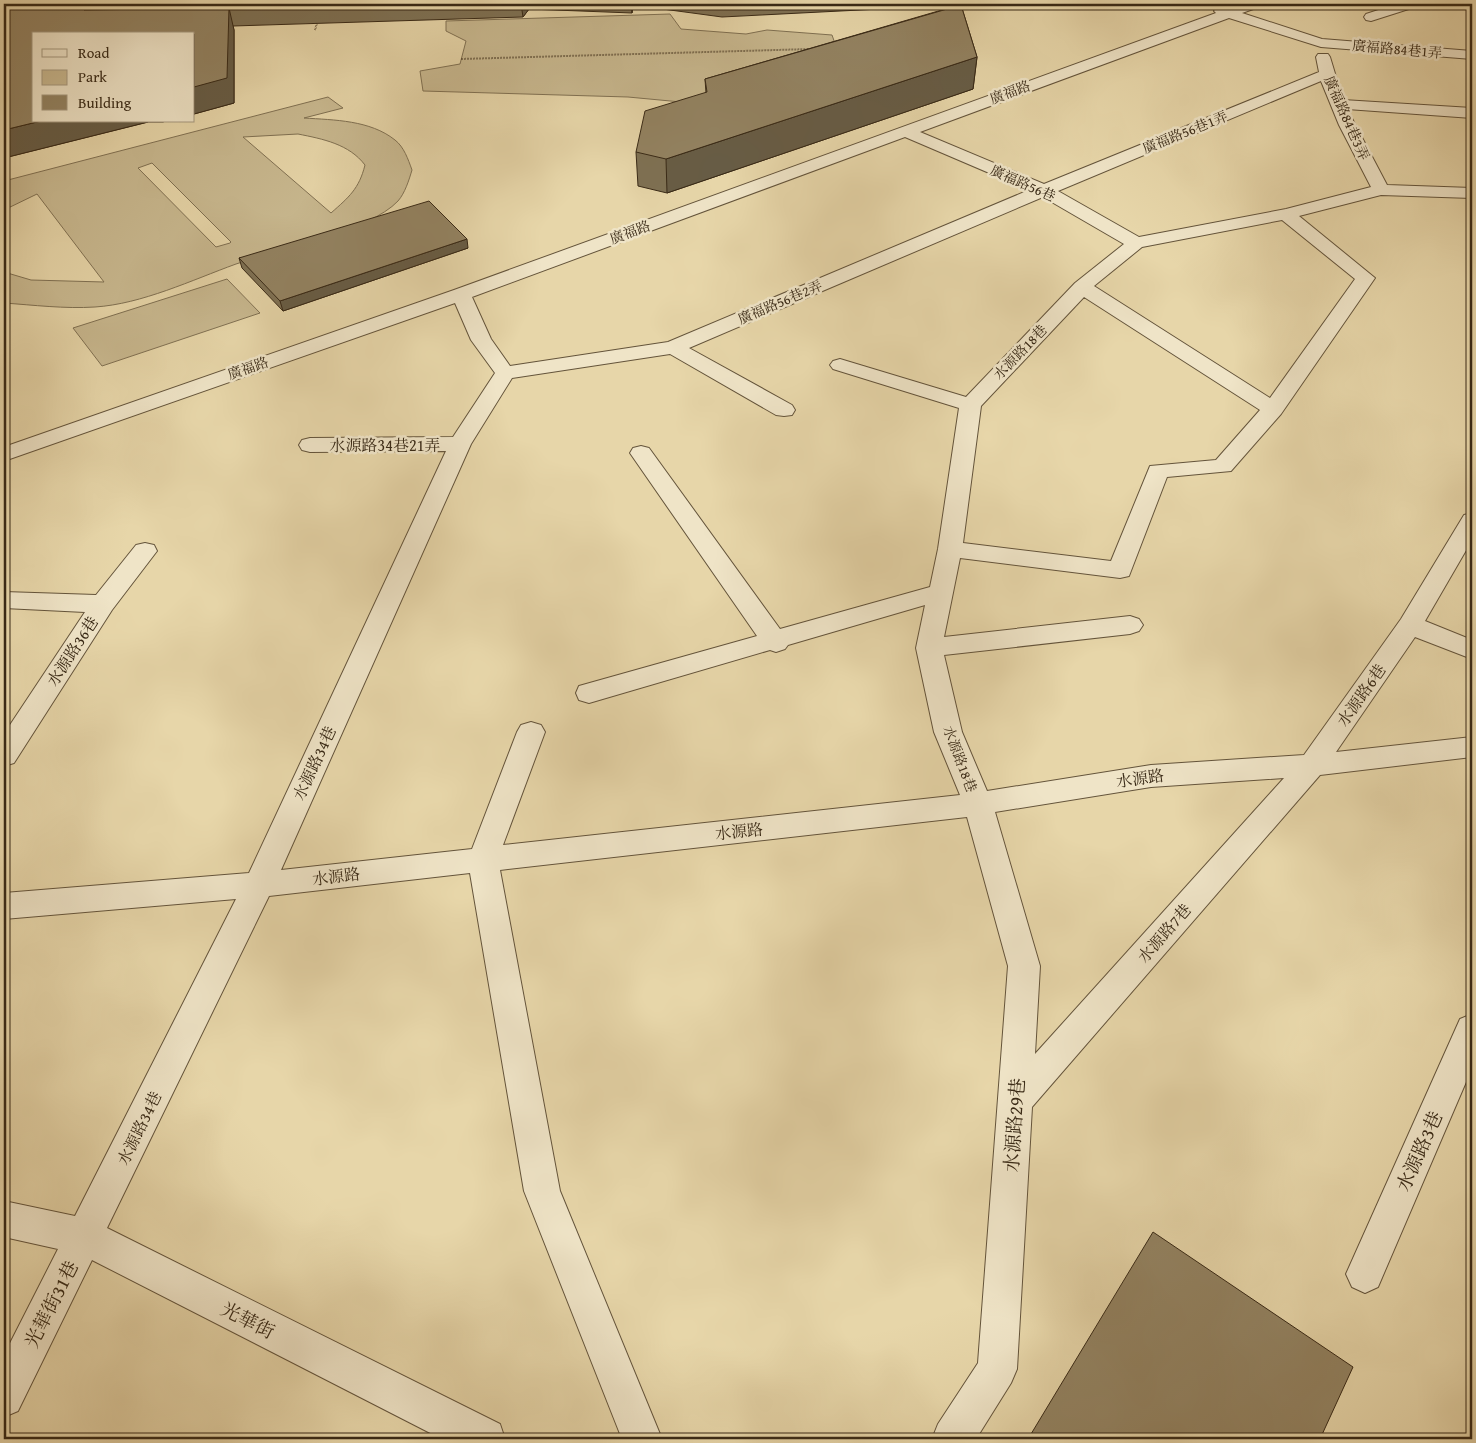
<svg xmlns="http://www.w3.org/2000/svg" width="1476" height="1443" font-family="'Gentium Book Plus','Noto Serif TC',serif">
  <rect width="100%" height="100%" fill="#e7d6a9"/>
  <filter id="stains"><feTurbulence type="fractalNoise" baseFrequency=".004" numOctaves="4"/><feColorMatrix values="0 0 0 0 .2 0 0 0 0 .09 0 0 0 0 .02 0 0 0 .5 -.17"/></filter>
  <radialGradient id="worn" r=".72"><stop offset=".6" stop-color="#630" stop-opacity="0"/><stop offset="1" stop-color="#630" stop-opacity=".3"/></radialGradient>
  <path fill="#c9b990" stroke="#807153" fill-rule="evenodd" d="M670,14L681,29L746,34L767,30L832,35L838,52L681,102L628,97L423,91L420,71L460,64L466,41L446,31V21Z
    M328,97L343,108L304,118C334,120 370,120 395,140C404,147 408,159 412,170C409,180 405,193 398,201C370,231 278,250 236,264C192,280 142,304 95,307C65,309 33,305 4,303V272L31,280L104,282L37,194L4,210V181ZM298,134C323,139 349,144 365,165C359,189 349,197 331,213L243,137ZM152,163L231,242L230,243L216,247L138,168Z
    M227,279L260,313L102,366L73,328Z"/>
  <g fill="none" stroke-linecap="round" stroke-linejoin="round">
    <g stroke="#64543b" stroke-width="2">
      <path id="minor" d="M1242,4H1261L1259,7L1242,13L1322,39L1472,51V59L1321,47L1229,18L920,132L1044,184L1319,72L1316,57L1318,54H1328L1330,57L1343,100L1472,108V118L1347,109L1387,185L1472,188V198L1381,195L1299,216L1375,278L1281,414L1231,471L1167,477L1129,576L1120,578L960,558L944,637L1130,616L1139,619L1143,625L1139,631L1130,634L944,655L962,732L987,791L1151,765L1304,755L1401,619L1464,515L1472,513V540L1425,621L1472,640V659L1415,637L1336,752L1472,737V757L1320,775L1032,1107L1017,1369L1011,1383L976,1439H932L938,1424L978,1363L1008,966L967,817L500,870L560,1191L662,1439H622L524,1191L470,873L269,896L107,1228L500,1424L505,1439H442L92,1260L18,1411L4,1417V1355L58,1249L4,1237V1201L75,1216L236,899L4,919V893L249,873L446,451L310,452L302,450L299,445L302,440L310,438L453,437L495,373L471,340L455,303L4,461V447L454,290L1216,13L1214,11L1216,8L1221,7L1228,9ZM1321,81L1339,125L1371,187L1286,209L1139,237L1058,191ZM905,137L1029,190L668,342L510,366L491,339L472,297ZM1043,197L1124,244L1075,283L966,397L840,359L833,361L830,365L833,369L959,408L938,549L930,587L780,629L649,448L641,446L633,448L630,453L757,636L579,686L576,693L579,700L589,703L770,650L776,652L785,649L788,645L925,605L916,648L934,732L960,795L503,845L545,732L541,725L531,722L521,725L517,732L472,849L281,870L471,444L512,378L670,354L776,415L784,416L792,415L795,410L792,405L689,348ZM1282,220L1355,279L1270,398L1094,286L1142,247ZM1084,297L1260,410L1216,460L1150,466L1111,561L963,543L981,406ZM1284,778L1035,1054L1040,966L995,812L1151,787Z
        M1397,4H1417L1415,7L1371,21L1366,20L1364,17L1366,14Z
        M145,543L154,545L157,551L112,610L14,763L4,766V734L85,612L4,608V592L96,595L136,545Z
        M1472,1014V1068L1378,1287L1365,1293L1352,1287L1346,1274L1460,1019Z"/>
    </g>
    <path stroke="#382916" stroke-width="2" stroke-dasharray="0.5 1" stroke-linecap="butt" d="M315,30L317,23
      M461,59L811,49"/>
    <use href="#minor" fill="#efe4c7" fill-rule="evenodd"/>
  </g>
  <path fill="#7e7154" stroke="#382916" d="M7,4H122L116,9L210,8L209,4H990L961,5L977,57L973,89L667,193L638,186L636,152L706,93L705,79L959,5L722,17L633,5L632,13L529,9L523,17L233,26L234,30V103L194,114V34L34,121H166L163,122H148L4,158V6Z
    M468,248L283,311L242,268L239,258Z"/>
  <path fill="#675c45" stroke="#382916" d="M91,4H122L92,33L84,10Z
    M521,4H528L529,9L523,17Z
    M631,4H633V5L632,13Z
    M229,8L234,30V103L194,114V87Z
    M977,57L973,89L667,193L666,159Z
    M41,121H148V122L4,158V130Z
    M467,239L468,248L283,311L280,301Z"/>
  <path fill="#938362" stroke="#382916" d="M7,4H91L84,10L229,8L227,78L194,87V34H34V121H41L4,130V6Z
    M961,5L977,57L666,159L636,152L645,111L707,92L705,79Z
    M429,201L467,239L280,301L239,258Z
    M1153,1232L1353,1367L1320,1439H1028Z"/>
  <g text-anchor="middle" stroke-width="5" stroke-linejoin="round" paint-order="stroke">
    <g font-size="14" fill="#382916" stroke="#efe4c7">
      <text transform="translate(1397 49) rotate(5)" y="5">廣福路84巷1弄</text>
      <text transform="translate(1010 92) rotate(-20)" y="5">廣福路</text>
      <text transform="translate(1347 118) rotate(66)" y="5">廣福路84巷3弄</text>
      <text transform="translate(1185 132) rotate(-22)" y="5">廣福路56巷1弄</text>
      <text transform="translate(1023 183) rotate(24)" y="5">廣福路56巷</text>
      <text transform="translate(630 232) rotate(-20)" y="5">廣福路</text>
      <text transform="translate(780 302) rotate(-23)" y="5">廣福路56巷2弄</text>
      <text transform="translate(1020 352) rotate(-46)" y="5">水源路18巷</text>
      <text transform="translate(248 368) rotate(-19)" y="5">廣福路</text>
      <text transform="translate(960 759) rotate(69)" y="5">水源路18巷</text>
    </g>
    <g font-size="16" fill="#382916" stroke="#efe4c7">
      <text x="385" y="451">水源路34巷21弄</text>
      <text transform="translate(72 651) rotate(-57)" y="6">水源路36巷</text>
      <text transform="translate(1361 695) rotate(-55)" y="6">水源路6巷</text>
      <text transform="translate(314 763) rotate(-65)" y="6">水源路34巷</text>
      <text transform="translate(1140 778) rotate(-8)" y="6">水源路</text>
      <text transform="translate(739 831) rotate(-6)" y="6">水源路</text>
      <text transform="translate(336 876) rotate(-7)" y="6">水源路</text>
      <text transform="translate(1164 933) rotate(-49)" y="6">水源路7巷</text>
      <text transform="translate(139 1128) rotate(-64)" y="6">水源路34巷</text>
    </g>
    <g font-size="19" fill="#382916" stroke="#efe4c7">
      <text transform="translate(1014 1125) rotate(-86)" y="7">水源路29巷</text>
      <text transform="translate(1419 1151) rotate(-66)" y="7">水源路3巷</text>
      <text transform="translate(51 1304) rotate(-63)" y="7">光華街31巷</text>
      <text transform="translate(248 1320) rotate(27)" y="7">光華街</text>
    </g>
  </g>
  <rect width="1476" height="1443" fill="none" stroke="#e7d6a9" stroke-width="20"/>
  <rect x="5" y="5" width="1466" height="1433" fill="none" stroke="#382916" stroke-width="2.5"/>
  <rect x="10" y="10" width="1456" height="1423" fill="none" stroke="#382916"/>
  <rect x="32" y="32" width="162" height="90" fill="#efe4c7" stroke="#a69980"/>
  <rect x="42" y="49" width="25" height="8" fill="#efe4c7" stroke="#a69980"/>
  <text x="78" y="58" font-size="15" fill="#382916">Road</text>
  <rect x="42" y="70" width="25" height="15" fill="#c9b990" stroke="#a69980"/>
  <text x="78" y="82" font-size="15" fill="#382916">Park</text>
  <rect x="42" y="95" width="25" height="15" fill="#938362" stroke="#a69980"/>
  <text x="78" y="108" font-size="15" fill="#382916">Building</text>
  <rect width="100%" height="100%" filter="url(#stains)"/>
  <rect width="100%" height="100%" fill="url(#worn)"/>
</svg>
